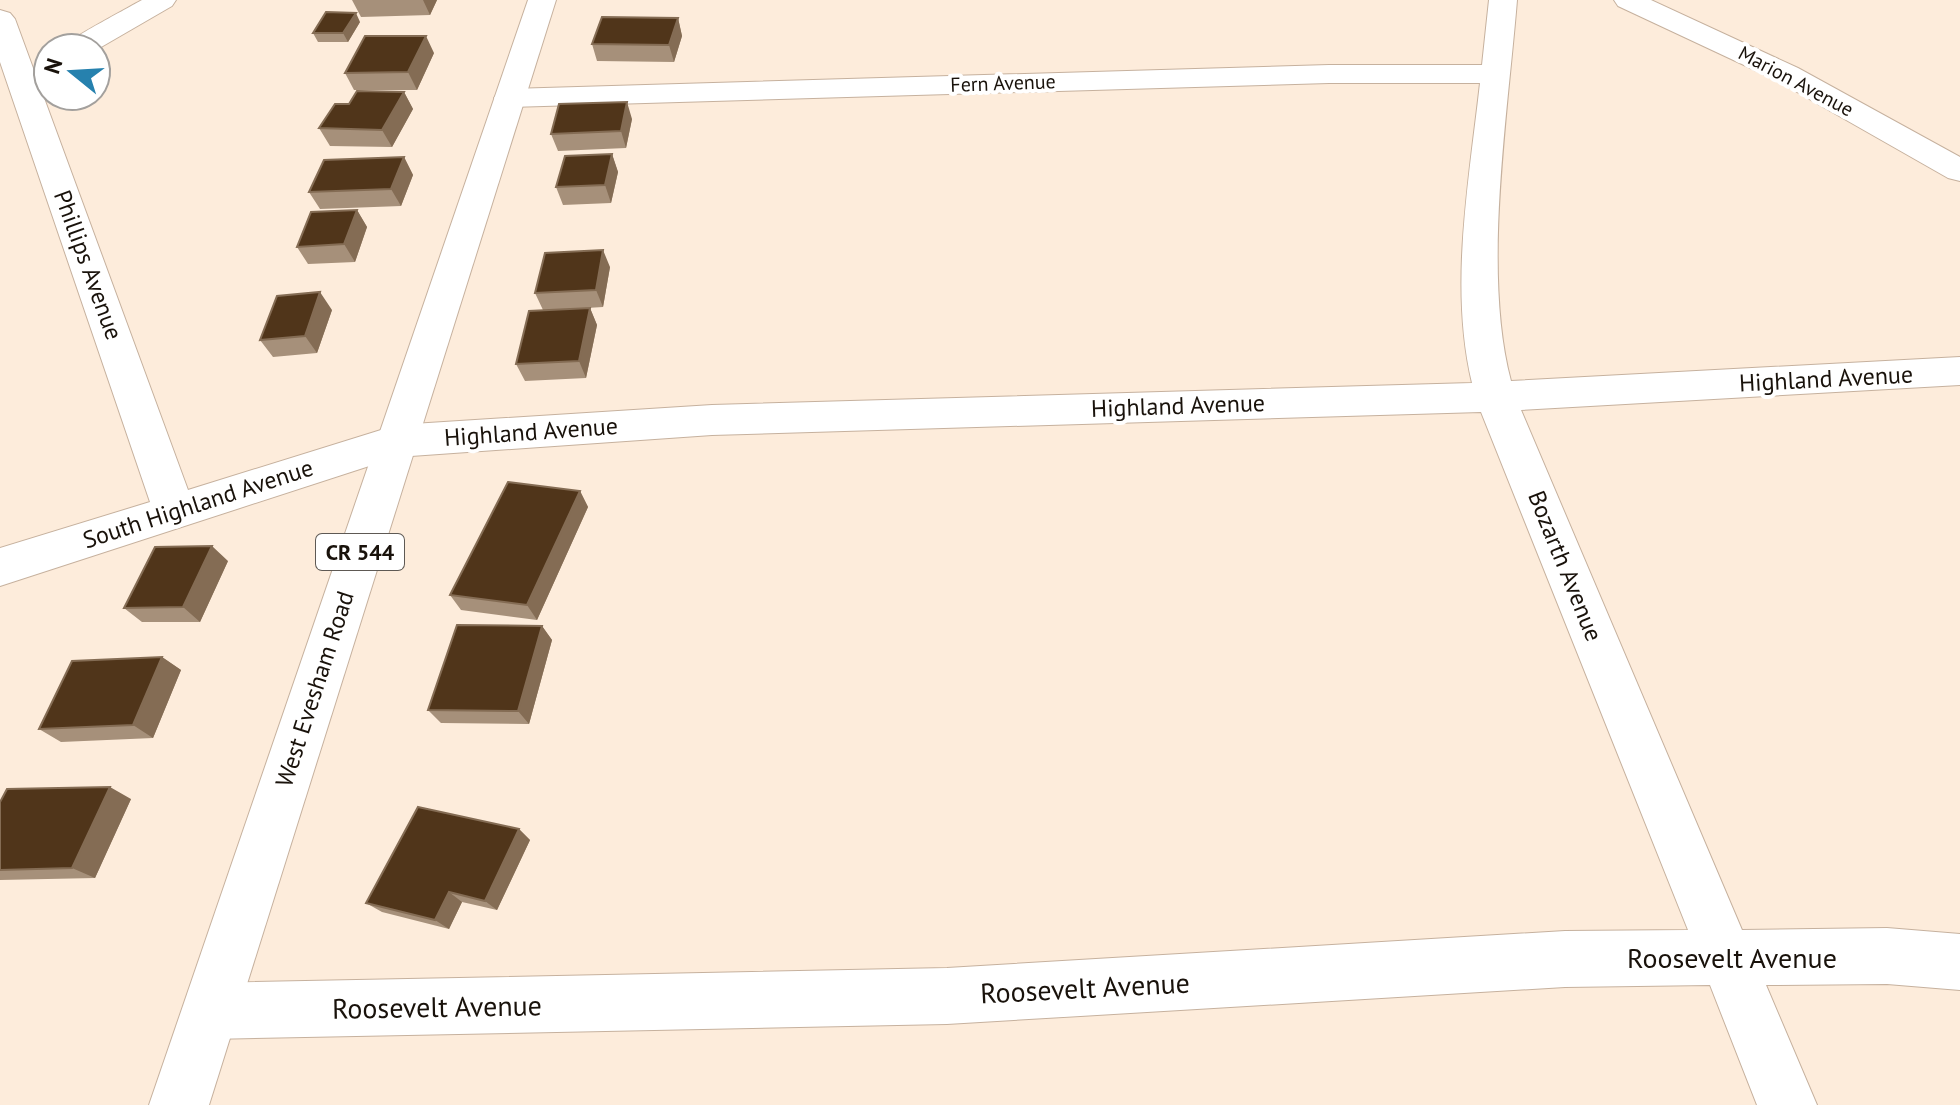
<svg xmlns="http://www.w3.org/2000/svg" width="1960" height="1105" font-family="'PT Sans',sans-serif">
  <rect width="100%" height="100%" fill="#fdecdb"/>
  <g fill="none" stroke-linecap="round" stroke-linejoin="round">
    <g stroke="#c6b19e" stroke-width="2">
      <path id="minor" d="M142,0H176L172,6L96,50L61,48C67,40 128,8 142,0Z
        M1489,0H1517C1508,113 1482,273 1511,381L1960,357V385L1521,410L1742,930L1887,928L1960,934V990L1887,984L1766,985L1817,1105H1757L1710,985L1565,987L947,1024L210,1039L190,1031L182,1011L190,991L210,983L947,968L1565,931L1688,930L1481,412L712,435L397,457L0,586V548L150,502L0,62V10L10,13L15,19L188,490L397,425L712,405L1472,383C1449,287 1469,181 1480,83H1329L510,107L499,105L494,98L499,91L510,89L1329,65H1482Z
        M1614,0H1651L1798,68L1960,157V181L1948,178L1776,80L1618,6Z"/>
    </g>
    <g stroke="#c6b19e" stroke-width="2">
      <path id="primary" d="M528,0H556L209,1105H149Z"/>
    </g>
    <use href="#minor" fill="#fff" fill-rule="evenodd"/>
    <use href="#primary" fill="#fff" fill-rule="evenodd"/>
  </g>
  <path fill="#a6907a" d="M352,0H437L430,15L361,17Z
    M678,18L682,36L674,62L597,61L592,44Z
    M360,22L348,42H318L313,33Z
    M434,53L417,90H354L345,73Z
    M404,92L413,109L392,147L330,146L319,128L349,104Z
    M632,119L626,148L558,151L551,134Z
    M612,154L618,172L611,203L563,205L556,187Z
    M404,157L413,175L401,206L320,209L309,192Z
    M357,210L367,227L355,262L308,264L297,247Z
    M610,267L603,307L570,309L590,308L597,325L586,378L525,381L516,364L543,310L535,293Z
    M332,310L317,353L273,357L260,340Z
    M580,491L588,507L537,620L461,610L450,595Z
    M228,561L200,622H142L124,608Z
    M542,626L552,640L529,724L441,723L428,710Z
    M162,657L181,670L153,738L61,742L39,729Z
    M131,799L95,878L0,880V802Z
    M519,829L530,840L497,910L462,902L449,929L382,912L366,903Z"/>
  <path fill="#846c54" d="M423,0H437L430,15Z
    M356,13L360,22L348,42L343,33Z
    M678,18L682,36L674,62L669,45Z
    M426,36L434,53L417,90L408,72Z
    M404,92L413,109L392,147L382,130Z
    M627,102L632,119L626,148L621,131Z
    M612,154L618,172L611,203L605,185Z
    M404,157L413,175L401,206L391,189Z
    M357,210L367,227L355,262L344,244Z
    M603,250L610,267L603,307L596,290Z
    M320,292L332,310L317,353L305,336Z
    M590,308L597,325L586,378L579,361Z
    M580,491L588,507L537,620L527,605Z
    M212,546L228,561L200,622L183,607Z
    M542,626L552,640L529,724L518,711Z
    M162,657L181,670L153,738L133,725Z
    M110,787L131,799L95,878L72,868Z
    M519,829L530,840L497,910L485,901Z
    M449,892L462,902L449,929L435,920Z"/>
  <path fill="#50351a" stroke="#846c54" stroke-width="2" d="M326,12L356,13L343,33H313Z
    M602,17L678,18L669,45L592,44Z
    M365,36H426L408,72L345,73Z
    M357,91L404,92L382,130L319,128L335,104H349Z
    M627,102L621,131L551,134L559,104Z
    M612,154L605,185L556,187L565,156Z
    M404,157L391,189L309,192L324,160Z
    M357,210L344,244L297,247L311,212Z
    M603,250L596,290L535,293L545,253Z
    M320,292L305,336L260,340L277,296Z
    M590,308L579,361L516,364L529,311Z
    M508,482L580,491L527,605L450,595Z
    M212,546L183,607L124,608L155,547Z
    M457,625L542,626L518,711L428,710Z
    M162,657L133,725L39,729L72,661Z
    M110,787L72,868L0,870V802L7,789Z
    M418,807L519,829L485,901L449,892L435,920L366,903Z"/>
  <g text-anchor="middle" stroke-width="8" stroke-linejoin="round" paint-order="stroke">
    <g font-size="20" fill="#19120b" stroke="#fff">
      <text transform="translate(1796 81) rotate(28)" y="7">Marion Avenue</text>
      <text transform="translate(1003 83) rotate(-2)" y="7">Fern Avenue</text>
    </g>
    <rect fill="#fff" stroke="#5e5954" stroke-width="2" x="316" y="534" width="88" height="36" rx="6"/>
    <g font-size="22" font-weight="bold" fill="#19120b">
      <text x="360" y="560">CR 544</text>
    </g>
    <g font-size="24" fill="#19120b" stroke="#fff">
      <text transform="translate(88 265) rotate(70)" y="8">Phillips Avenue</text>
      <text transform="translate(1826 379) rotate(-3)" y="8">Highland Avenue</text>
      <text transform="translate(1178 406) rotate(-2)" y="8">Highland Avenue</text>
      <text transform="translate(531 432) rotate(-4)" y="8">Highland Avenue</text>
      <text transform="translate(198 504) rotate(-18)" y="8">South Highland Avenue</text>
      <text transform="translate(1565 566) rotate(68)" y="8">Bozarth Avenue</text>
      <text transform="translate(315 689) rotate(-72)" y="8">West Evesham Road</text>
    </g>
    <g font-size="28" fill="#19120b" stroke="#fff">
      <text x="1732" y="968">Roosevelt Avenue</text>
      <text transform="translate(1085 988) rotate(-3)" y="10">Roosevelt Avenue</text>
      <text transform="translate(437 1007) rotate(-1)" y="10">Roosevelt Avenue</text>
    </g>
  </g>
  <g transform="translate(72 72) rotate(288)"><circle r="38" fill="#ffffff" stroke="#a3a09d" stroke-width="2"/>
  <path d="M0-6L14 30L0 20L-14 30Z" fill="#2681ae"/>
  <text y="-12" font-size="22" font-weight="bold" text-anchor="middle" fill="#19120b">N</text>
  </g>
</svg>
